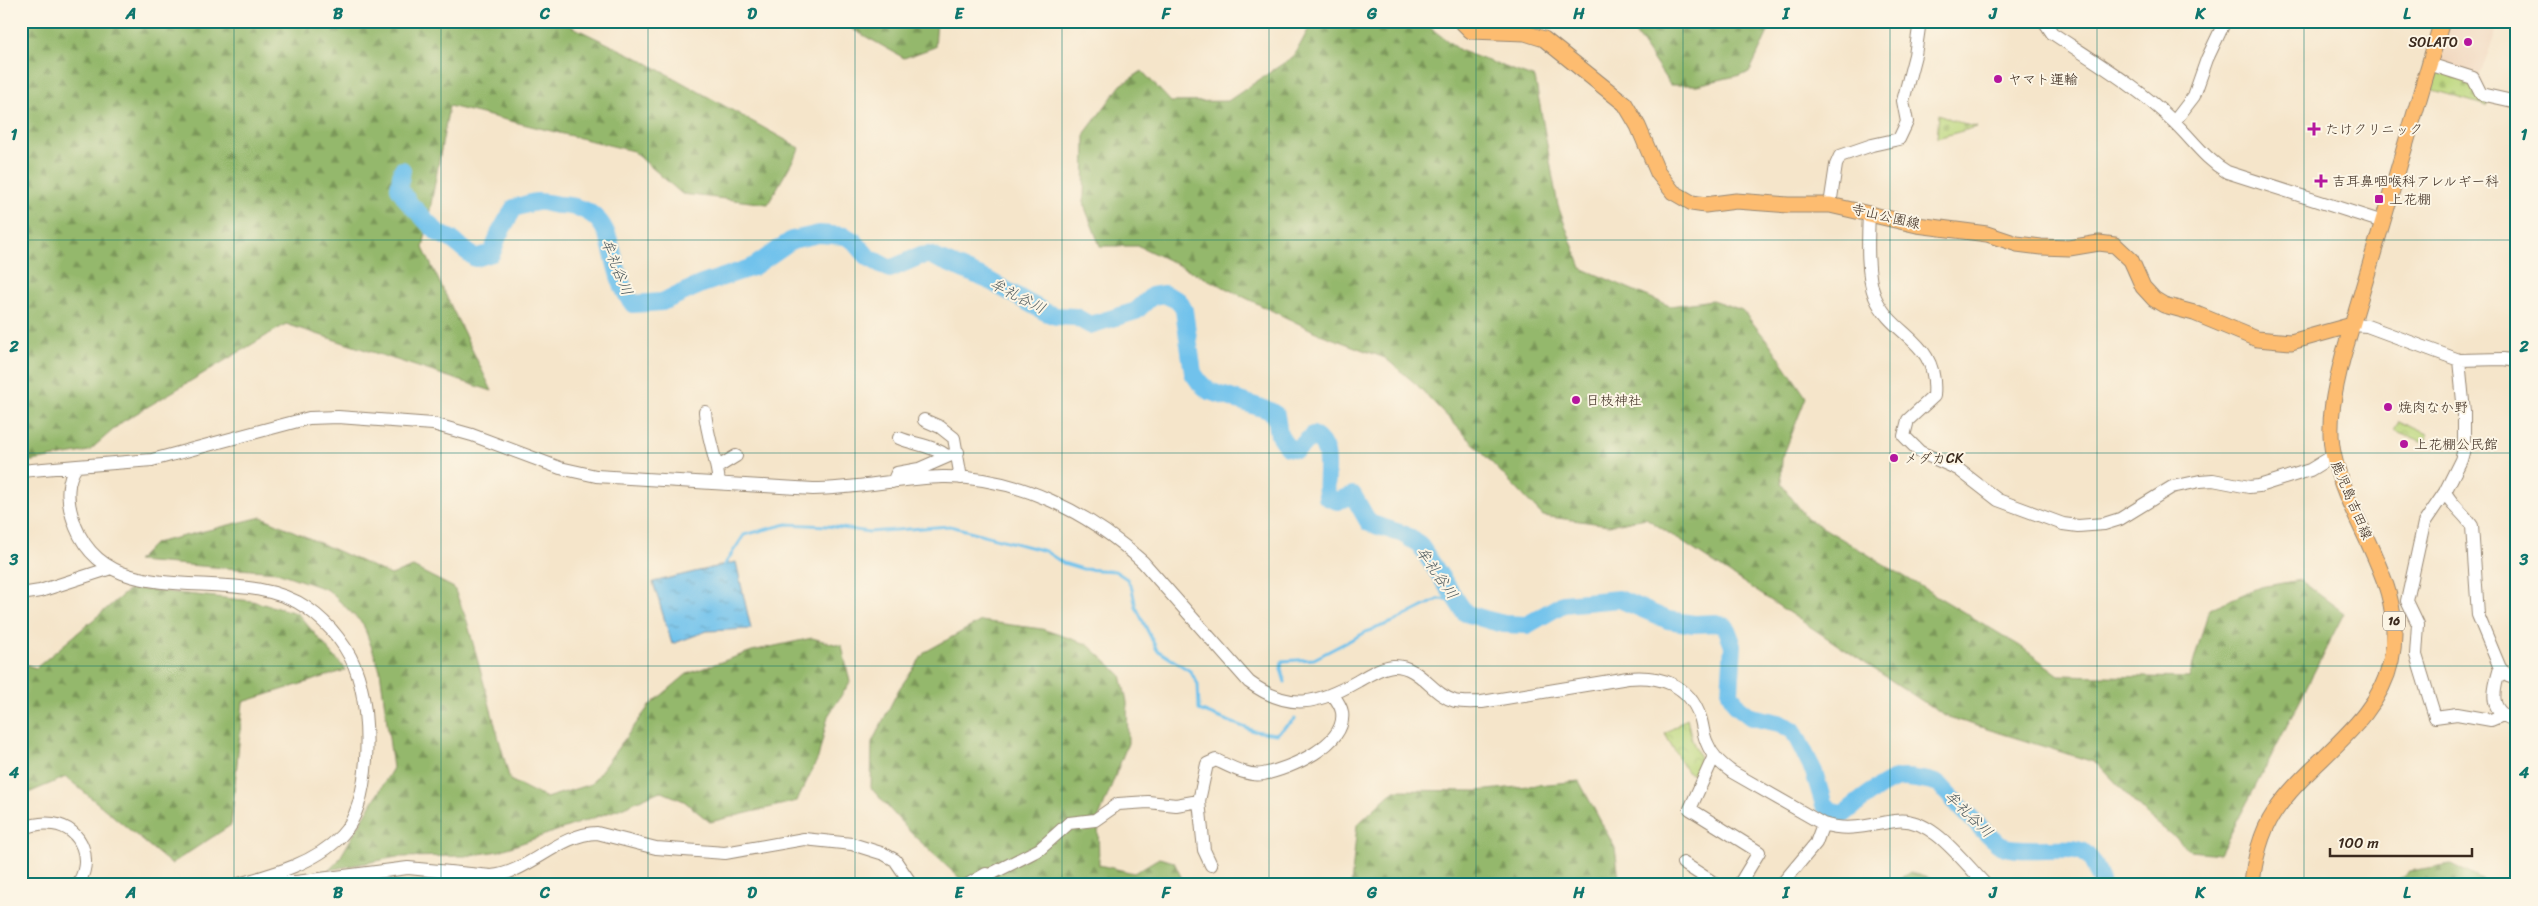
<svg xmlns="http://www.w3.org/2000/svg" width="2538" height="906" font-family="Sriracha,'Klee One',sans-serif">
  <defs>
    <pattern id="forest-firs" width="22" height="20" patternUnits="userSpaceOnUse" patternTransform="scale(1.25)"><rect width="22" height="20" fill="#94b86c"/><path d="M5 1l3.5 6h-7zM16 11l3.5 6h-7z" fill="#7a9658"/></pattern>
    <pattern id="cemetery-stones" width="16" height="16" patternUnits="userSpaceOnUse" patternTransform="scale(1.25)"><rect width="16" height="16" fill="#bbd77d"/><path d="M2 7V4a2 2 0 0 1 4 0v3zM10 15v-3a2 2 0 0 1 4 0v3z" fill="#a2b96c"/></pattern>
    <pattern id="park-crowns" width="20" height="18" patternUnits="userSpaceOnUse" patternTransform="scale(1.25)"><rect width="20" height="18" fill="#bbd77d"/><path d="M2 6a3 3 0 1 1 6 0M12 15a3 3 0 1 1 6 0" fill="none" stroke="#a2b96c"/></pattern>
    <pattern id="water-ripples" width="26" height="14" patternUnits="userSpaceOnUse" patternTransform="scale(1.25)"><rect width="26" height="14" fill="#71c2ec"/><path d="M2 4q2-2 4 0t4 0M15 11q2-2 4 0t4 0" fill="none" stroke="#5e9ebf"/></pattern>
  </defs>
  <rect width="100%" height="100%" fill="#fcf5e5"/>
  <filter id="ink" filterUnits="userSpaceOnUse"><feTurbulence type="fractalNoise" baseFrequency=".02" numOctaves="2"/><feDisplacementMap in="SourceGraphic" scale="10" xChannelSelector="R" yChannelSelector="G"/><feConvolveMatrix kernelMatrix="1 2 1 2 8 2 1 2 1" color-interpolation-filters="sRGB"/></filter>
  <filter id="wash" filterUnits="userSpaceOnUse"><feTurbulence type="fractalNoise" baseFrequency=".0096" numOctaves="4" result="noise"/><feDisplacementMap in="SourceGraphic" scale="20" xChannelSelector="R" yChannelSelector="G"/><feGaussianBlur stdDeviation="1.12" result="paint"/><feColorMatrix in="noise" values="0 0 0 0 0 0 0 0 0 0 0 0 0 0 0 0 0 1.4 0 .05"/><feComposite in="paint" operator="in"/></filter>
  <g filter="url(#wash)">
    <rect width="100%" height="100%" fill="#f5e5ca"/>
    <path fill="#f0d5bc" d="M2450,21H2500L2479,77L2438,63Z"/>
    <path fill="url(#forest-firs)" stroke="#687145" d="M21,21H560L640,59L800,148L768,204L682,194L633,151L449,106L423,248L492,391L286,324L122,422L89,451L21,463Z
      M838,21H937L935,47L904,58Z
      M1313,21H1421L1461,51L1535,78L1558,206L1581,268L1670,306L1712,300L1742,310L1770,344L1806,397L1782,459L1781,484L1807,518L2020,646L2059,675L2189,678L2209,609L2260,587L2300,580L2344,613L2274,751L2220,854L2191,851L2148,816L2097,763L1945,716L1646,518L1609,525L1543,516L1416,384L1385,358L1320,334L1139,246H1100L1084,205L1085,133L1121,85L1142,71L1171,102L1228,101L1294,56Z
      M1627,21H1773L1749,73L1697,85H1670Z
      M262,517L391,575L413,567L454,588L467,621L510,780L546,798L591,784L650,705L687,674L752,651L812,638L842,646L850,682L828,716L818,758L797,801L710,822L684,801L660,791L619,809L499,851L465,856L397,857L329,870L338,861L393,768L380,670L363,624L328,590L277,572L137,561L155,543Z
      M131,588L252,601L297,613L346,670L243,702L231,825L171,864L66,777L21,796V663L36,668Z
      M981,621L1042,629L1087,644L1121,675L1127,702L1128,743L1098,820L1099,865L1134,873L1159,858L1174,862L1185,885H967L911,833L871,788L872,742L899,689L925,652Z
      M1579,781L1615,848L1620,885H1351L1357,825L1394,790L1477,791Z
      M2451,864L2492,885H2391L2410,871Z
      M1911,873L1949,884L1950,885H1883Z"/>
    <path fill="url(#cemetery-stones)" stroke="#7b804e" d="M2437,68L2457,73L2489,99L2487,106L2430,89Z
      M1939,114L1962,124L1977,127L1937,138Z"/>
    <path fill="url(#park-crowns)" stroke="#7b804e" d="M2399,421L2427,434L2426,443L2394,430Z
      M1687,718C1689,726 1690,734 1693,742C1698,755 1705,762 1698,776L1687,772L1665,734Z"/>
    <path fill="url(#water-ripples)" stroke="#567685" d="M736,562L751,629L707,631L672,644L653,582Z"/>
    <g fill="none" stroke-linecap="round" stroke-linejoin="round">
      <path stroke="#71c2ec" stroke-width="3" d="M723,567L744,535L787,524L828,526L869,532L950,526L1045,551L1063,563L1083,569L1115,571L1127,579L1132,589L1136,607L1157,650L1190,671L1198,684L1199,710L1254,731L1276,734L1295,719
        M1285,682L1281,669L1282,661L1314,659L1368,631L1393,622L1439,599L1455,600"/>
      <path stroke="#71c2ec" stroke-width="18" d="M402,170L399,188L409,203L438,233L451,239L475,258L492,253L499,234L514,208C521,206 529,203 537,202C544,201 552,205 560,205C625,208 603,267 633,304L662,302L702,284L753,267L792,240L819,234L845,236L854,241L868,257L890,269L920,256L929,255L988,280L1045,312L1056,316L1076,317L1090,325L1136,311L1152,296L1164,294L1179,301L1184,310L1193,373L1200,383L1209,391L1268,410L1276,415L1279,435L1287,447L1298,449L1313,435C1335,449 1324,475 1327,497L1337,501L1353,495L1369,523L1403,534L1419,544L1465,613L1488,620L1504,624L1527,625L1563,604L1619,599L1668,620L1694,624L1716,623L1726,627L1733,645L1730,693L1737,706L1751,717L1779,723L1793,730L1814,772L1824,805L1835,813L1844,814C1856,804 1881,783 1896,779C1905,776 1930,781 1939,784C1950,796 1991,841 2002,846C2024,854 2069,844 2083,852C2094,859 2098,873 2102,885"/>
    </g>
  </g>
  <g filter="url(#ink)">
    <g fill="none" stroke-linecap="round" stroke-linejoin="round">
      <g stroke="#988874" stroke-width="14">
        <path id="minor" d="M2044,21L2052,33C2094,61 2138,87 2174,122C2192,139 2205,159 2227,172L2383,222
          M2429,64L2473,78L2481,94L2517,102
          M2174,122L2194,96L2207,59L2225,21
          M1830,205L1836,165L1840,156L1872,145L1899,139L1907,122L1903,101L1915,55L1920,21
          M1869,213C1868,237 1866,275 1875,297C1893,338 1939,340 1934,396L1908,420L1904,436L1920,452L1958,469L1998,500L2063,524L2078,526L2104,524L2120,519L2172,487L2200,481L2213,480L2249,487L2259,486L2310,470L2333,456
          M2352,325L2367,326L2459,360L2503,359L2517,361
          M2459,360L2464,412V449L2461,460L2445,492L2424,523L2407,601L2418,624L2416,655L2435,717L2457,714L2491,720L2503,715
          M705,412C707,437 717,459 719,483
          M924,420L940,427L954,438L961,478
          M899,438C916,445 932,445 947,456
          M718,467L736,456
          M21,471L77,466
          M893,482L897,473L919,469L958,452
          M2445,492C2452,506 2464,513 2472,526L2478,615L2500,668L2508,676L2517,679
          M21,594L40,591L111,568
          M2500,668C2493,692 2487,712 2517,721
          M1714,756L1690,809L1759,852L1739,885
          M21,829C31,825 42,822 53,824C83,828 94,862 77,885
          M1683,863L1717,885
          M1211,865L1204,850L1199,801L1207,764L1216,760C1229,766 1248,777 1263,774C1289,769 1347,745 1342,712C1341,706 1336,699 1333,695
          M259,881L296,882L408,868L491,876C529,873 558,834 597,833L656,848L725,853L804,839L852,844L884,854L895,860L912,885
          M235,885C271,875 314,864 341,836C372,804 371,717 358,676C350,649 330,624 307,608C236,558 102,622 72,516C67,500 66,480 77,466L152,460L309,418L338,417L433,424L472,435L560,468L596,476L813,489C857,489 900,478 943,477C1017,476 1089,512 1143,562L1249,682C1290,712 1317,704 1358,681C1368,675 1381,667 1393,666C1420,665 1432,695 1455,701C1464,703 1473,702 1482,702L1628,678C1659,675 1689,684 1700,717C1703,725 1703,735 1707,743C1712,756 1721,764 1732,772L1823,824C1849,832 1869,825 1895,821C1931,815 1963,862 1986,885
          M967,885L986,874
          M980,885L991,874L1040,849L1069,823L1095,820L1118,804L1148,802L1176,805L1199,801
          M1781,885L1816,843L1823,824"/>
      </g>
      <g stroke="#988874" stroke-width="17">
        <path id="major" d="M1461,21L1471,31L1525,33L1544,39L1625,104L1638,126L1658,173L1673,192L1692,203L1705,205L1736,201L1788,205H1830L1917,225L1987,234L2017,244L2041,247L2069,248L2099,243L2115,245L2131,260L2143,287L2154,299L2164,305L2194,313L2257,339L2291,342L2352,325
          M2252,885C2254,861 2261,832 2274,813C2308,760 2377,726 2391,661C2408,584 2350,528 2334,457C2326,425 2335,387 2343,356L2442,21"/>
      </g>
      <use href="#minor" stroke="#fff" stroke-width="12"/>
      <use href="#major" stroke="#fdbc6f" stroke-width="15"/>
    </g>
  </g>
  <path fill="none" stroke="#0f766e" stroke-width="1" stroke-opacity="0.55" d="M234,21V885M441,21V885M648,21V885M855,21V885M1062,21V885M1269,21V885M1476,21V885M1683,21V885M1890,21V885M2097,21V885M2304,21V885M21,240H2517M21,453H2517M21,666H2517"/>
  <g fill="#b5179e" stroke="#fcf5e5" stroke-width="2">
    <circle cx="2468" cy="42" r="5"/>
    <circle cx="1998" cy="79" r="5"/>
    <path d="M2311.5 121.5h5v5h5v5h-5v5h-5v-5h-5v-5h5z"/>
    <path d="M2318.5 173.5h5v5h5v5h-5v5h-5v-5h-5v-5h5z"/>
    <rect x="2374" y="194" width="10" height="10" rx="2.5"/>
    <circle cx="1576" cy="400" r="5"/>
    <circle cx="2388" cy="407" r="5"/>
    <circle cx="2404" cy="444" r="5"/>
    <circle cx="1894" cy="458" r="5"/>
  </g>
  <g text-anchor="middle" stroke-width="4" stroke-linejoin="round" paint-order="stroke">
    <rect fill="#fcf5e5" stroke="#75675a" stroke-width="1" x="2383" y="611.5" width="22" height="19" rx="4"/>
    <g font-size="12" font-weight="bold" fill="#3b2a1e">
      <text x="2394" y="625">16</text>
    </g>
    <g font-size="14" fill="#3b2a1e" stroke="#fcf5e5" text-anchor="start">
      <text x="2458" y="47" text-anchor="end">SOLATO</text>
      <text x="2008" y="84">ヤマト運輸</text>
      <text x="2325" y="134">たけクリニック</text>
      <text x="2332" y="186">吉耳鼻咽喉科アレルギー科</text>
      <text x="2389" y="204">上花棚</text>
      <text x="1586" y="405">日枝神社</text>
      <text x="2398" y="412">焼肉なか野</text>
      <text x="2414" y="449">上花棚公民館</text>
      <text x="1904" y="463">メダカCK</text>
    </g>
    <g font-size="14" fill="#3b2a1e" stroke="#fcf5e5">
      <text transform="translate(1886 216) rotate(13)" y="5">寺山公園線</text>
      <text transform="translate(2352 500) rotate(67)" y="5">鹿児島吉田線</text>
    </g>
    <g font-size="15" font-style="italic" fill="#4b585c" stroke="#fcf5e5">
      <text transform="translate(617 267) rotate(68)" y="5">牟礼谷川</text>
      <text transform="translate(1018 296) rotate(27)" y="5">牟礼谷川</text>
      <text transform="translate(1437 573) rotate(55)" y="5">牟礼谷川</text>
      <text transform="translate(1969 814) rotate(44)" y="5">牟礼谷川</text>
    </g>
  </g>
  <rect width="2538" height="906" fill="none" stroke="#fcf5e5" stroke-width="55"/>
  <path d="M2330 848v8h142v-8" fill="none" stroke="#3b2a1e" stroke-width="2.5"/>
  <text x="2338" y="848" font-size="15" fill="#3b2a1e" stroke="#fcf5e5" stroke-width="4" paint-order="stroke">100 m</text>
  <rect x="28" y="28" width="2482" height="850" fill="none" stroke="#0f766e" stroke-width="2"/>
  <g font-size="16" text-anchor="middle" font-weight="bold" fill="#0f766e">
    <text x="131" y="19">A</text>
    <text x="338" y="19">B</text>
    <text x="545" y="19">C</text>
    <text x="752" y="19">D</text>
    <text x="959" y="19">E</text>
    <text x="1166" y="19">F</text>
    <text x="1372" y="19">G</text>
    <text x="1579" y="19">H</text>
    <text x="1786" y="19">I</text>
    <text x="1993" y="19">J</text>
    <text x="2200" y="19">K</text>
    <text x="2407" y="19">L</text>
    <text x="14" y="140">1</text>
    <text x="2524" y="140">1</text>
    <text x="14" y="352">2</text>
    <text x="2524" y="352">2</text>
    <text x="14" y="565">3</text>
    <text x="2524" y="565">3</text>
    <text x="14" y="778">4</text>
    <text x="2524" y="778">4</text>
    <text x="131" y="898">A</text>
    <text x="338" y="898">B</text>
    <text x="545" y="898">C</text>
    <text x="752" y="898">D</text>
    <text x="959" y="898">E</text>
    <text x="1166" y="898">F</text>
    <text x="1372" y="898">G</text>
    <text x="1579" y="898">H</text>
    <text x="1786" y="898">I</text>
    <text x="1993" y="898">J</text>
    <text x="2200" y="898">K</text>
    <text x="2407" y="898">L</text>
  </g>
</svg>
